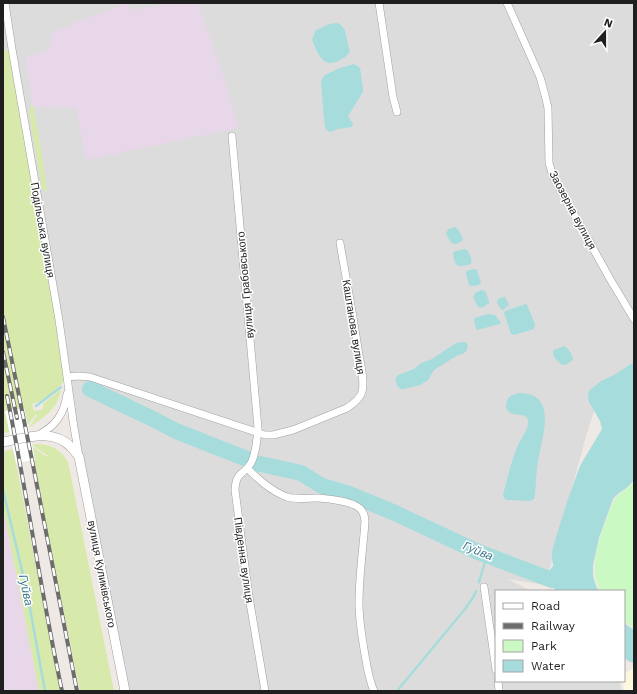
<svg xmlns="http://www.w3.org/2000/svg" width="637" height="694" font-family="'Work Sans',sans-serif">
  <rect width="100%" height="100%" fill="#efe9e5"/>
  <path fill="#dddcdc" d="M3,3H634V372L600,393L587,433L549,571L539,584L508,579L531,591H496V681H620L621,691H125L79,457L77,421L67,377L12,49L3,51Z"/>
  <path fill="#e7d7e8" d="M127,3L130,10L173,3H198L223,75L239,128L86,160L76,108L33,107L25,56L45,52L52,42L51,32Z
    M3,507L39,691H3Z"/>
  <path fill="#fef7df" d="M633,669H634V691H624L623,681H624V674Z"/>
  <path fill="#d8e9ac" d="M12,49L67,377C59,388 46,400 32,404L34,411L42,410L43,408V404L61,389C59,408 43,418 29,428L37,415L36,414L28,425L24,408L5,411L10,432L3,433V51Z
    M33,105L43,161L47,191H44L42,188L29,113C29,109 30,107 33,105Z
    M38,444C53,445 61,450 68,462L114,691H80L33,460H35L33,447L47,457L48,456L32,445Z
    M13,449L16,463L60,691H39L3,507V452Z"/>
  <path fill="#cbf9c3" d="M634,481V628L624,621V591H601C598,585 595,580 595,573C593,550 606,521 614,500C620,492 629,489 634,481Z"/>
  <path fill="#a6dcdc" d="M337,23C348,26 346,42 350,51C347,57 343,58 338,61C322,69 317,51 312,40L316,30L330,24Z
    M354,64L360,68L363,88V92L348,116L353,124L352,127L338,129L330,132L328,131L325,128L323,109L321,81L325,75L340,68Z
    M455,227L458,229L463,239L462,241C452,247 451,243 446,234L448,229Z
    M466,249C469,253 473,259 471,264C458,267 455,269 453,253L455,251Z
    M475,269L477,270L481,283C479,286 472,287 469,285L466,274C466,269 472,270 475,269Z
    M481,290L485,291L489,301V303L482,308L478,307L473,297L475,293Z
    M503,297H505L509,305L503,310L501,309L497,303L498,299Z
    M526,304L527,305L535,324L534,329L514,335L511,334L504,313L505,311Z
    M488,314L495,315L501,323L500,324L477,330L476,329L474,320L475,318Z
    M464,342L467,343C469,350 465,354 458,355L434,370L428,380L420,385L404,389H401L398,387L395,379L398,375L414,369L421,363L432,359L456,343Z
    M564,346C568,348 573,355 573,360C571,361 567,365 564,365C560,365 553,357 553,353C553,352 553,351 554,350Z
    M634,362V479C630,488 619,491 613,499L599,538L593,565V576L596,586L599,591H556L552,586V580L554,568L552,560V552L557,534L569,496L580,466L584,459L602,429L600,421L589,402L588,397V393L590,390L601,381L614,375Z
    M519,393C559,393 542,437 538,461C536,472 536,484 535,495L534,499L530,501L507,500L505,499L503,495C507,480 512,458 518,445C521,439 530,427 528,420C525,410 510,420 506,407C506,405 506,403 507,401C508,396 514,394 519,393Z
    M624,623L634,630V663L628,661L624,657Z"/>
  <path fill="#fff" d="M24,408L35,460L16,463L5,411Z"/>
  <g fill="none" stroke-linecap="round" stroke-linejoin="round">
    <path stroke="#a6dcdc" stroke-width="2.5" d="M36,406L61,387
      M3,490L27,592L45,691
      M479,582L487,555
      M397,691L465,609L474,596L476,591"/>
    <path stroke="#a6dcdc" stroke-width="16" d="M90,389L153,419L176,431L247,459
      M256,463L301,473L322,486L349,494L395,513L476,551L552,580L565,564"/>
    <g stroke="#a0a0a0" stroke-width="8">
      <path id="minor" d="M5,3L12,49L59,320L67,377L73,421L79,457
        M379,3L393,97L397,112
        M507,3L540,77L545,95L548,108L549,163L553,176L610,279L634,319
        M232,136L258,428C257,440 256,453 251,463C244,475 236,471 235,490L249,597L265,691
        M67,377L78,376L90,377L265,435H273L293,430L347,408C353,404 360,399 362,392C365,379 360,363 358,349C353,314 346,278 340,243
        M36,436C55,427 64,415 67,394
        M247,468C259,480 271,491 287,497C298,500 307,498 318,498C329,499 341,500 352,504C356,506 360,507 362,511C364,514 365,518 365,522C363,549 359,576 359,603C359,620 362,638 365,655C367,667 369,680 374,691
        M484,587L496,670
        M498,681L499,691"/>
    </g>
    <g stroke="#a0a0a0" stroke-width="10">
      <path id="tertiary" d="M3,442C25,438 53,428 71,447C74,450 76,453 79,457L125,691"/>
    </g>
    <use href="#minor" stroke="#fff" stroke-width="7"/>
    <use href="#tertiary" stroke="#fff" stroke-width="9"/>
    <g stroke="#6d6d6d" stroke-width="4">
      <path id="rail" d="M3,317L32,460L77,691
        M3,352L17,418
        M7,396C27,494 41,593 62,691"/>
    </g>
    <use href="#rail" stroke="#fff" stroke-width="2.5" stroke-dasharray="8" stroke-linecap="butt"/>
  </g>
  <g text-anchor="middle" stroke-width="3" stroke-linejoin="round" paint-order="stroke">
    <g font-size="11" fill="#1f1f1f" stroke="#fff">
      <text transform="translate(573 210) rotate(62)" y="4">Заозерна вулиця</text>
      <text transform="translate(43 230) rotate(80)" y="4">Подільська вулиця</text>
      <text transform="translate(245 285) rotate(-95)" y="4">вулиця Грабовського</text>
      <text transform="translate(354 327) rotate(81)" y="4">Каштанова вулиця</text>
      <text transform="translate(244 560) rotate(82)" y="4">Південна вулиця</text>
      <text transform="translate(102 574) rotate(79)" y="4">вулиця Куликівського</text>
    </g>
    <g font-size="12" font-style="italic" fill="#407a8e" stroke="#fff">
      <text transform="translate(478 551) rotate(22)" y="4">Гуйва</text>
      <text transform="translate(26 590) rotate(78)" y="4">Гуйва</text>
    </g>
  </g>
  <rect width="637" height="694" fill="none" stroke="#1f1f1f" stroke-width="8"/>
  <rect x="495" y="590" width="130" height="92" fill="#ffffff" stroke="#a5a5a5"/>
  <rect x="503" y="603" width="20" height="6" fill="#ffffff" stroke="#a5a5a5"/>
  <text x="531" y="610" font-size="12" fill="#1f1f1f">Road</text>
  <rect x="503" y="623" width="20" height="6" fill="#6d6d6d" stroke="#a5a5a5"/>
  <text x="531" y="630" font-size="12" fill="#1f1f1f">Railway</text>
  <rect x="503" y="640" width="20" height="12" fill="#cbf9c3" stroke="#a5a5a5"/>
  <text x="531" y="650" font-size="12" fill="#1f1f1f">Park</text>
  <rect x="503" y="660" width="20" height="12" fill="#a6dcdc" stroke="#a5a5a5"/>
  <text x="531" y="670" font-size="12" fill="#1f1f1f">Water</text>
  <g transform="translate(605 32) rotate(21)" stroke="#ffffff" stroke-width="3" paint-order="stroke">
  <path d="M0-3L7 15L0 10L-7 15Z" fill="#1f1f1f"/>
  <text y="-6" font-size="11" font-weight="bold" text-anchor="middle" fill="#1f1f1f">N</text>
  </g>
</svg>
